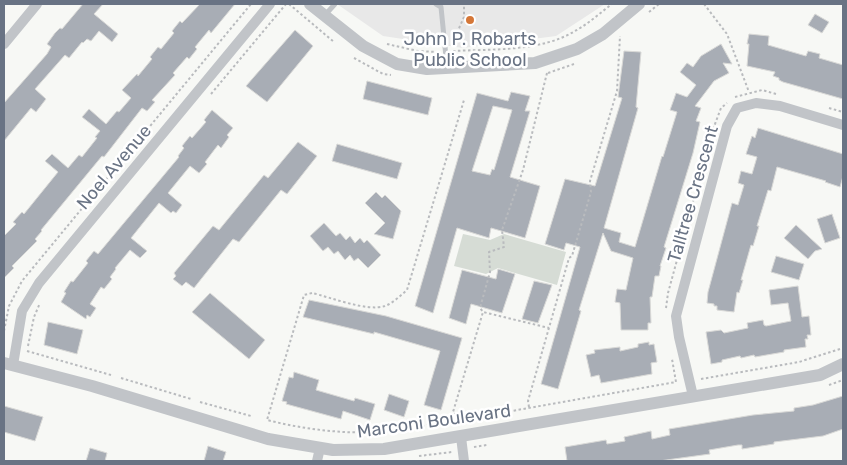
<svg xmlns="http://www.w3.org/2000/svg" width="847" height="465" font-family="Rubik,sans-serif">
  <rect width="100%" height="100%" fill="#f7f8f5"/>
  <path fill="#e8e8e8" d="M337,4H605L556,36L463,48L383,36Z"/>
  <path fill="#d6dcd5" d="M463,234L490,240L504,234L566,252L557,285L498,268L486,274L454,266Z"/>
  <path fill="#a8adb5" stroke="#d9d9d7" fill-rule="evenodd" d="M83,4H103L94,14L118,34L112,42L99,31L91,41L87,39L83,43L82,42L69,58L65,55L35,89L46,99L36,112L31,108L4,141V103L47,54L51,47L47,44L55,33L60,28L62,29Z
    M200,4H235L211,33L209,30L195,47L197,49L189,59L187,57L173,73L175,75L152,100L155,102L147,111L142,108L104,157L102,156L41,230L42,231L35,239L37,241L12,266L14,268L4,278V236L16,224L13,222L22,212L24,214L58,172L45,161L52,154L68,168L79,155L82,157L97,138L95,137L100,131L82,117L89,109L106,124L117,111L119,112L131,98L122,90L137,74L138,76L152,59L150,57L158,47L161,49L174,33L172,31L180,21L182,23Z
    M815,14L829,22L822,33L808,25Z
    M295,30L313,46L267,102L246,86Z
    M749,34L769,36L768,45L806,56L808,51L820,54L819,58L843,65V99L783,82L779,80V78L773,76L775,72L747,66L749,44H747Z
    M721,44L732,64L723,63L729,73L714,81L695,106L701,108L696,121L700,122L693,153L664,247L666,248L660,266H661L659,276H655L652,297H650L651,323H648V330H621L620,303L615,302L617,289L626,290L633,258L611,251L603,233L579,310L581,311L558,389L541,384L580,247L566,243L564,250L545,244L565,179L595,186L622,98L618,97L624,51L641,52L636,107L638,108L604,228L621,233L619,242L635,247L662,156L663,157L677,112L670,110L674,99L676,93L687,97L696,85L680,72L687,63L693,67L701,56Z
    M367,81L432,98L428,115L363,99Z
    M511,92L530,96L525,111H530L510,177L540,186L525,238L491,228L489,238L457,228L433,313L415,306L477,93L508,101ZM493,106L512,110L494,170L492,169L490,175L472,171Z
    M212,110L233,128L227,135L229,137L221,148L218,145L205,162L207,164L199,173L190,166L168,193L182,205L176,213L173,211L171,213L159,203L131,238L147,251L140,258L130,250L115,268L116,269L110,277L112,279L104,289L101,287L90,304L96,308L90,317L87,315L86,319L61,302L66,293L64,292L71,281L73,282L88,263L86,261L94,251L98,254L179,157L178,156L184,148L182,146L190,136L192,138L206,122L204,120Z
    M758,128L843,154V176L840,187L825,182L826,181L777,167L771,191L768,190L757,226H759L753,246L751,245L741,280H743L739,293L737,292L734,312L717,310V306H714V304L707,303L708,292L732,203L738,205L744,185L738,183L741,171L752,174L757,157L746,154L752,136L755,138Z
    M298,142L317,156L287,194L281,190L239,242L233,239L194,288L186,282L182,286L173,279L176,276L174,273L213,226L219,230L264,175L268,178Z
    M337,144L402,163L397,179L332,161Z
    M376,192L382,198L385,195L401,211L393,239L374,234L385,223L365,203Z
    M832,214L840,238L825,243L817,219Z
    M324,223L336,236L340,233L346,240L350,236L355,243L360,238L364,243L367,240L381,255L368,268L358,258L354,261L350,255L345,260L338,251L334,254L328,247L323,251L310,236Z
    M796,225L822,249L815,251L808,259L784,238Z
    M776,256L804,264L799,280L771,272Z
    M498,269L515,274L502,313L471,304L466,324L449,318L462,270L496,279Z
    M534,281L552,285L538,323L522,319Z
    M798,286L802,317L809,316L811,335H807L808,339H805L806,347L784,350V352L755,357L754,355L741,358L740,356L722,360V362L711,364L706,332L721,330L724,333L748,328L747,323L763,320L764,325L766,326L791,321L788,303L771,305L769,290Z
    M210,293L265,340L249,359L192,312Z
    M309,300L386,316L462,338L441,410L424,405L440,351L374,332V334L303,317Z
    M48,322L83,330L77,354L44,345Z
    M649,342V345L654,344L657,362L651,363L652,374L601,383L599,375L591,377L586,355L595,353L594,350L620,347V351L638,347V344Z
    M294,372L319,380L316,390L354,401L355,398L375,404L370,420L343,411L341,419L286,404L287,402L282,401L289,377L293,378Z
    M389,394L409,401L404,417L384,410Z
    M843,396V429L823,436L774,442V444L742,449V445H738L709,450L710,454L659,461H567L565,447L606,440L607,444L625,441L624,437L651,431L652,439L670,435L669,429L753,415L794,411V408L813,405Z
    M4,406L43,417L35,441L4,432Z
    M208,446L226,452L223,461H204Z
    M90,448L107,453L105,461H86Z"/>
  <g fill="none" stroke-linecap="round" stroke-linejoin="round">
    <path stroke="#b9bbbe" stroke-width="2" stroke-dasharray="2.5 2.5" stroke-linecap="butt" d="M289,4L334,42
      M704,4L727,34L749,92
      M649,12L659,4
      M453,42L464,17V4
      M387,44L418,51L438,52
      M453,51C491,49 541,52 575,31C588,24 600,13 612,4
      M354,58L383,74L391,75
      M547,73L523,170L502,230L504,247L489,252L490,272L480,308L483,312L549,328
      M548,73L574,64
      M211,94L286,4
      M735,97L762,90L776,94
      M829,108L843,112
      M666,308L668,293L712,132L721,108L727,103
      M4,331L9,306L22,281L251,4
      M28,346L34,317L40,303
      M27,351L111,375
      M121,378L191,399
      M701,379L799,362L843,348
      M829,385L843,380
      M200,402L251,416
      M529,407L528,401L569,258L572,256L591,192L590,181L617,91L620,36
      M489,415L676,382L672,359
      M473,417L459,420L453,412L483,312
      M459,420C432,424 405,430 378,432C341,434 303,429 267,420L304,295L312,293C330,297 367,312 385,306C393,303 400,296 407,290L464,100
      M474,447L487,445
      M419,456L452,452"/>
    <path stroke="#c1c4c8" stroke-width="5" d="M436,4L441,7L447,67
      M325,15L335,4"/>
    <path stroke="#c1c4c8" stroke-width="10" d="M4,44L37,4
      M13,365L22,311L39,283L270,4
      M693,396L679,337L676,316L727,126L737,108L756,103L780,106L843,125
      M461,437L464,461
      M317,461L320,448"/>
    <path stroke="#c1c4c8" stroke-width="12" d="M310,4L363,46L397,64L427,69L535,63L577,49L603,34L639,4
      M4,363L92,386L268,439L333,450L384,449L820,375L843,364"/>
  </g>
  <circle fill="#d57738" stroke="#fff" stroke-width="2" cx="470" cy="20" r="5"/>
  <g text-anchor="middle" stroke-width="5" stroke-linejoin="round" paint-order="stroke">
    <g font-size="18" fill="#697384" stroke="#fff">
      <text x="470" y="45">John P. Robarts<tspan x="470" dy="21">Public School</tspan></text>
    </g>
    <g font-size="18" fill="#697384" stroke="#fff">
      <text transform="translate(114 167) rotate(-50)" y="6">Noel Avenue</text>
      <text transform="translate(693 194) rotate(-74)" y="6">Talltree Crescent</text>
      <text transform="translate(434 421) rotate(-8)" y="6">Marconi Boulevard</text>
    </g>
  </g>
  <rect width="847" height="465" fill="none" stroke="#697384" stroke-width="10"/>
</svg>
